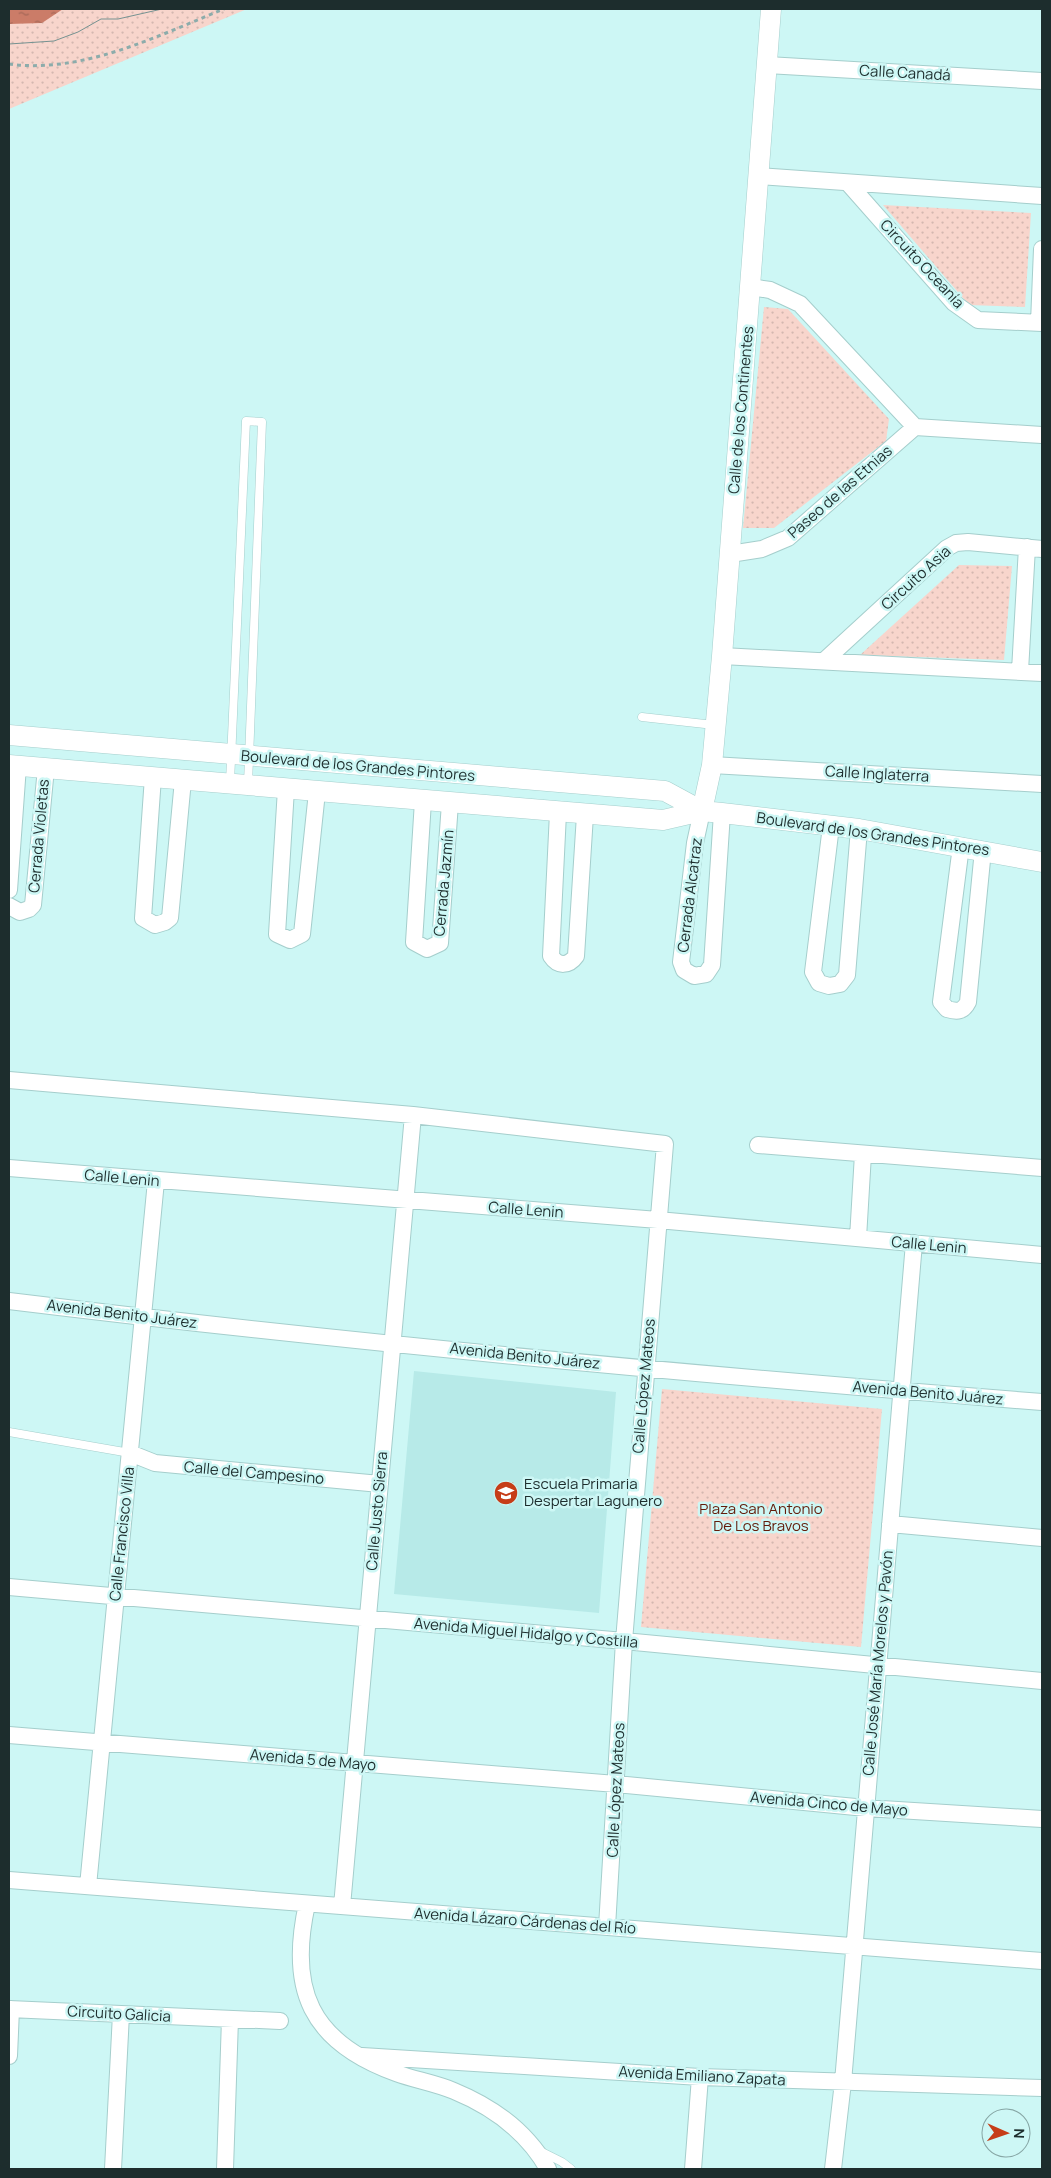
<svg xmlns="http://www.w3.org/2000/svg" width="1051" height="2178" font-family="Manrope,sans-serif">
  <defs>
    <pattern id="park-dots" width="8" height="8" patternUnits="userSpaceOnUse" patternTransform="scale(1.25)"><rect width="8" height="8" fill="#f8d5cc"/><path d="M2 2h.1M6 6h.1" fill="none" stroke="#d4b7b0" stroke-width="1.8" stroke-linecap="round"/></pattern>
    <pattern id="water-ripples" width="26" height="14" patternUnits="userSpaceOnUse" patternTransform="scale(1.25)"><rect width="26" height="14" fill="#cb7c68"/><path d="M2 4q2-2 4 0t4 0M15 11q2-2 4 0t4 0" fill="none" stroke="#a46656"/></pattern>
  </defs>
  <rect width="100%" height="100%" fill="#cdf7f5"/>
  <path fill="#b7eae8" d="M414,1371L616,1392L599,1613L394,1594Z"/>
  <path fill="url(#park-dots)" d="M9,9H247L9,109Z
    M883,205L1031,213L1025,307L969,305Z
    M764,307L788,309L889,419L886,441L774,528H743Z
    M959,565L1012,566L1004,660L860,655Z
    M662,1389L882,1409L861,1647L641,1627Z"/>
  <path fill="url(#water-ripples)" d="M9,9H63L42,23L9,24Z"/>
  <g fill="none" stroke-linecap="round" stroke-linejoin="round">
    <g stroke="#a5cecc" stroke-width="9">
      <path id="service" d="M642,717L714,725
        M230,782L246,421L262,422L248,784
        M9,1432L130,1453
        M540,2151L562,2162L571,2169"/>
    </g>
    <g stroke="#a5cecc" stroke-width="18">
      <path id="minor" d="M767,65L1042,81
        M759,176L1042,196
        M848,183L954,303L978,320L1042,323
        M751,287L770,290L800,304L915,427L1042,435
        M1039,323L1042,249
        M730,554L762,549L788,538L915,427
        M722,656L1042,673
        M824,661L947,548L956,543L968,542L1042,549
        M1020,671L1027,547
        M712,765L1042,784
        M153,777L143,918L155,925L165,922L170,918L183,780
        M286,789L277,934L290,940L302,934L317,792
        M423,801L414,942L427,949L440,943L450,803
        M702,811L695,843L681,962L684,970L694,976L706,974L712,965L722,813
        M558,813L551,956C558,967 569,966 576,956L585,815
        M831,826L813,972L819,983L829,986L840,984L847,975L859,829
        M961,846L941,1002L947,1009C957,1012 963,1012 968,1002L983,850
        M9,890L18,766
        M9,906L20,912L29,909L33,905L46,768
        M9,1080L413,1115L665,1144L624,1641L607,1927
        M758,1145L1042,1168
        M9,1168L658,1220L1042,1255
        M858,1238L863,1154
        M9,1301C352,1343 697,1375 1042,1402
        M130,1453L155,1463L380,1484
        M890,1524L1042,1538
        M9,1587L624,1641L1042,1681
        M9,1735L616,1784L866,1808L1042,1819
        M9,1880L1042,1961
        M88,1886L156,1181
        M307,1904C288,1989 310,2042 396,2073C415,2080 435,2083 454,2091C493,2107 527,2132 548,2169
        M342,1906L413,1115
        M9,2009L280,2021
        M9,2056L11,2009
        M362,2056L700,2077L1042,2088
        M113,2169L121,2014
        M225,2169L230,2019
        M693,2169L700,2077
        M833,2169L843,2082L914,1243"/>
    </g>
    <g stroke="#a5cecc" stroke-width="21">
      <path id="tertiary" d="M9,735L665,791L702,811
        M9,765L663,820L702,811L722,813L859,829L1042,862
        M702,811L712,765L722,656L771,9"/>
    </g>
    <path stroke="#8cacab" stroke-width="3" stroke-dasharray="4 4" stroke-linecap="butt" d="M9,64C83,74 157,36 224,9"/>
    <use href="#service" stroke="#fff" stroke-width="8"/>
    <use href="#minor" stroke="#fff" stroke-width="16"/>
    <use href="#tertiary" stroke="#fff" stroke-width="20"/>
    <path stroke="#759291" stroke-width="1" d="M9,44L54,41L78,32L101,19H118L162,9"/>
  </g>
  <defs>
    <g id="school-disc" transform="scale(1.25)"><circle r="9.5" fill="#c63d18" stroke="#cdf7f5"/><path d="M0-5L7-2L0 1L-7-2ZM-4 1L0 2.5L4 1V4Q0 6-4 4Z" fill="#fff"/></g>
  </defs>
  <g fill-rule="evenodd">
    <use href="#school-disc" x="506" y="1493"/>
  </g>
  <g text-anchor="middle" stroke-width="5" stroke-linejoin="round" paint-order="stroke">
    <g font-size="15" fill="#1d2d2d" stroke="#cdf7f5">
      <text transform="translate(905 73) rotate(3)" y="5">Calle Canadá</text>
      <text transform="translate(922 264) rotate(47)" y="5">Circuito Oceanía</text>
      <text transform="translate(741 410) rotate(-85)" y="5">Calle de los Continentes</text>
      <text transform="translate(840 492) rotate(-41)" y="5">Paseo de las Etnias</text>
      <text transform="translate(916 578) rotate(-42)" y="5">Circuito Asia</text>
      <text transform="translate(358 766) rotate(5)" y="5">Boulevard de los Grandes Pintores</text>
      <text transform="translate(877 774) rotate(3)" y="5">Calle Inglaterra</text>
      <text transform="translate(873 834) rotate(8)" y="5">Boulevard de los Grandes Pintores</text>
      <text transform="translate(39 836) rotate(-85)" y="5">Cerrada Violetas</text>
      <text transform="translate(444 883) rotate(-85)" y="5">Cerrada Jazmín</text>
      <text transform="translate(690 895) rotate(-83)" y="5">Cerrada Alcatraz</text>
      <text transform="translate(122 1178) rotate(5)" y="5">Calle Lenin</text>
      <text transform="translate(526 1210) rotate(4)" y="5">Calle Lenin</text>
      <text transform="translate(929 1245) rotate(5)" y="5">Calle Lenin</text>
      <text transform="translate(122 1314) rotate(7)" y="5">Avenida Benito Juárez</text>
      <text transform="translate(525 1356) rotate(6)" y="5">Avenida Benito Juárez</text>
      <text transform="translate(644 1386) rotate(-85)" y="5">Calle López Mateos</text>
      <text transform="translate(928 1393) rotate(5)" y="5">Avenida Benito Juárez</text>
      <text transform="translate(254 1473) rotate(5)" y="5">Calle del Campesino</text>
      <text transform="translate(377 1511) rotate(-85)" y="5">Calle Justo Sierra</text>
      <text transform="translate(122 1534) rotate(-84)" y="5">Calle Francisco Villa</text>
      <text transform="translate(526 1633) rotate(5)" y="5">Avenida Miguel Hidalgo y Costilla</text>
      <text transform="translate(878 1663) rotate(-85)" y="5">Calle José María Morelos y Pavón</text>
      <text transform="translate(313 1760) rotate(5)" y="5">Avenida 5 de Mayo</text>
      <text transform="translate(616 1790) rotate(-87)" y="5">Calle López Mateos</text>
      <text transform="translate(829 1804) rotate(5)" y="5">Avenida Cinco de Mayo</text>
      <text transform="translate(525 1921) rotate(4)" y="5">Avenida Lázaro Cárdenas del Río</text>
      <text transform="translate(119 2014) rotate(3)" y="5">Circuito Galicia</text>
      <text transform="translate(702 2076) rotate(3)" y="5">Avenida Emiliano Zapata</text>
    </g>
    <g font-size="15" fill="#1d2d2d" stroke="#cdf7f5" text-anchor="start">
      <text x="524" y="1489">Escuela Primaria<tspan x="524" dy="17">Despertar Lagunero</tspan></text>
    </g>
    <g font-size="15" fill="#641c0a" stroke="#cdf7f5">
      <text x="761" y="1514">Plaza San Antonio<tspan x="761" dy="17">De Los Bravos</tspan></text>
    </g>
  </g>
  <rect width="1051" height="2178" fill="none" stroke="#1d2d2d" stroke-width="20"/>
  <g transform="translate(1006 2133) rotate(92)"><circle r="24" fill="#cdf7f5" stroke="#87a6a5"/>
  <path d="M0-4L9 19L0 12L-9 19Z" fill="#c63d18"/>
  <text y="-8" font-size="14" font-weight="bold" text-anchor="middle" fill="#1d2d2d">N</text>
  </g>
</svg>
